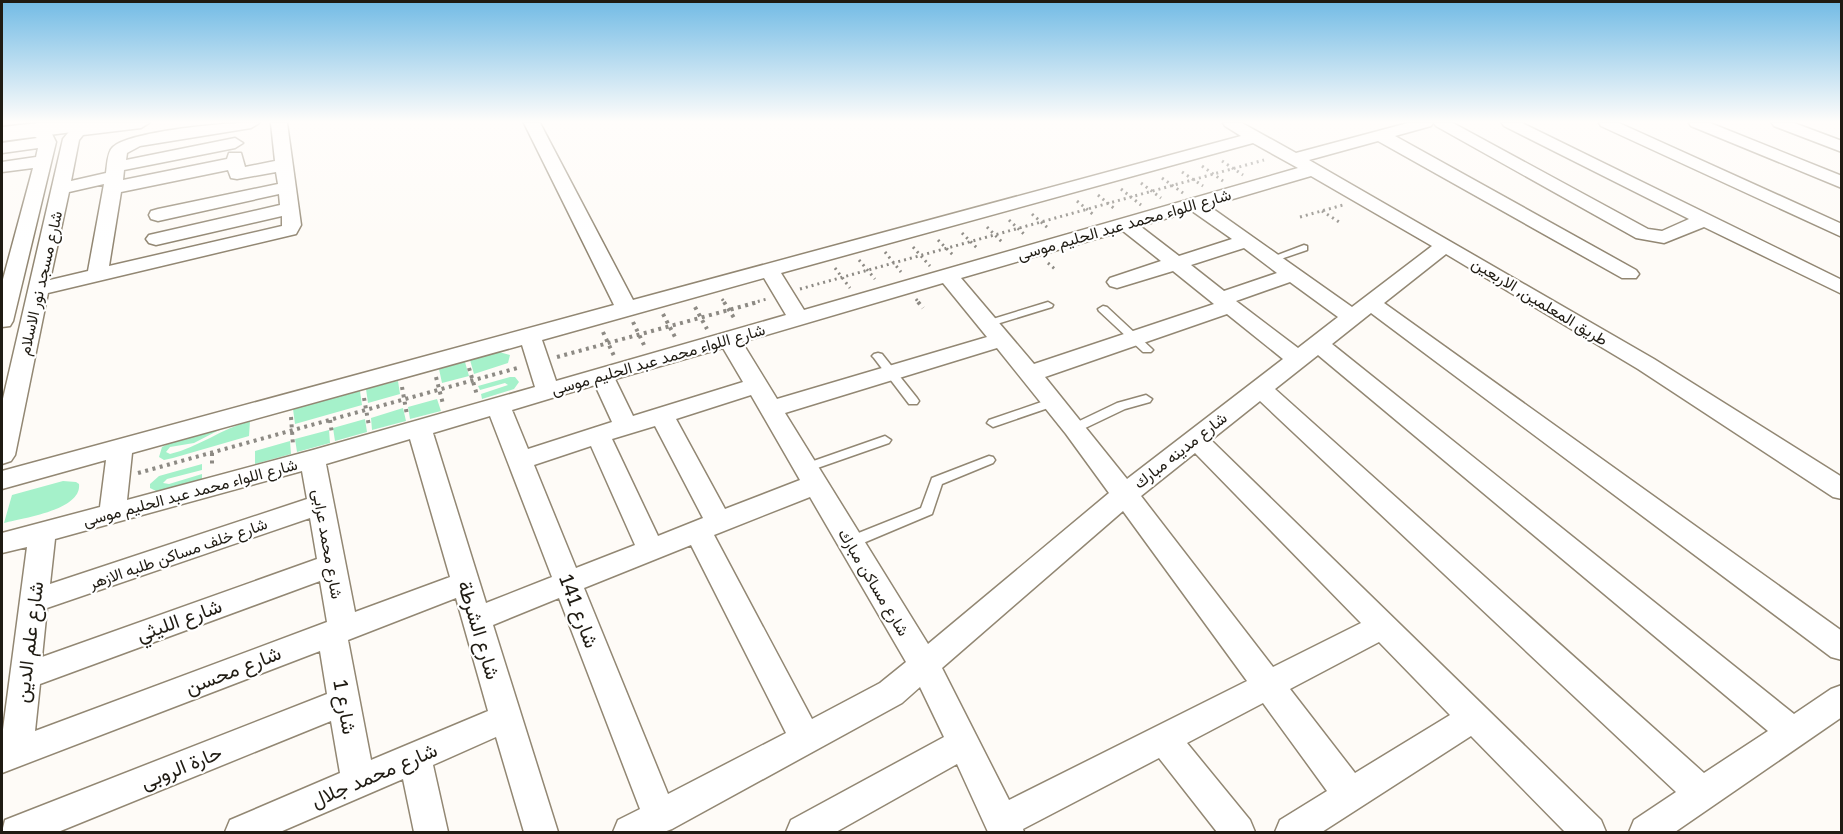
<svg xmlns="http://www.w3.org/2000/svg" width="1843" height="834" font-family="'Golos Text',Vazirmatn,sans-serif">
  <rect width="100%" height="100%" fill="#fefbf7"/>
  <path fill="#a5f1ca" d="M499,352L510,355L508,363L474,374L470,360Z
    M465,362L469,376L442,383L439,369Z
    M510,377H515L519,382L514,389L482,399L481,394L508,385L505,383L480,390L478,386Z
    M398,381L400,394L368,403L366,389Z
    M360,391L362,405L295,424L293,409Z
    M437,399L441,411L410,419L408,407Z
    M403,408L406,421L372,430L371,418Z
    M365,419L367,432L335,441L333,428Z
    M250,421L249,436L173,458L164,460L159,457L162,447L170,443L223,428L194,443L170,447L166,452L170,454C199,447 221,429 250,421Z
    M329,430L330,443L297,452L295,439Z
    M290,441L291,454L255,464V451Z
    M202,464V470L167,479L163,483L169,484L202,474V480L158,492L150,488V484L159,476Z
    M63,481L76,482L79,484C82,510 23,518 4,523L12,495Z"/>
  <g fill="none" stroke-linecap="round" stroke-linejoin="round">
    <g stroke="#928773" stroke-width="3">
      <path id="lane" d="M1304,245L1307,246V250L1272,262L1267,259Z
        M1048,302L1053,305L1052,307L987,327L982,324L983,322Z
        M1103,306L1107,307L1151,348L1153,350L1151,352H1143L1099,311L1098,309Z
        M878,353L882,354L917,398L919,401L917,404H909L874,358L872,356L874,354Z
        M1146,395L1152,399L1150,402L1125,409L1079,431H1071L1069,428L1071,425L1117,403Z
        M1053,398L1057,399L1059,402L1057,405L993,427L987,423L989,420Z
        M885,436L891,440L889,443L806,472L802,471L800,468L802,465Z
        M989,456L993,457L995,460L993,463L942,484L932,514L856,546L851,547L846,546L844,542L846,538L921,508L932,478Z"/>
    </g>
    <g stroke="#928773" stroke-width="3">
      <path id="street" d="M82,123H149L141,128L83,135L79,140L71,181L106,173C107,167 107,152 113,147C130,131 235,121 259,123L251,128L140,146L127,153L126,160L235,138L243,143L235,148L124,170L123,180L227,159L229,153H241L245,167L275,161L271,123H287L301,225L296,234L48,293L15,455L11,461L2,464V403L63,139L72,128ZM228,170L231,178L237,179L276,172L278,184L158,209L151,211L149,215L151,219L158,221L279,194L280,205L149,235L146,239L149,243L156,245L282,216V226L109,266L121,192ZM104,184L88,271L50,280L69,192Z
        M524,123H540L633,300L1241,136L1225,126L1223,123H1242L1296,153L1408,123H1433L1431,126L1395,136L1636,270L1639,274L1636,278H1622L1378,141L1309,160L1654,359L1842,477V499L1833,497L1638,369L1446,254L1384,303L1842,631V660L1831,657L1371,313L1332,344L1794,714L1831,689L1842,685V717L1675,832H1629L1634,820L1676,792L1260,401L1211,440L1601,820L1606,832H1565L1471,736L1322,832H1275L1280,820L1327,791L1263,703L1187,743L1250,820L1255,832H1217L1159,758L1023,829L1024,832H988L957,764L836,832H786L791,820L944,737L920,687L902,703L672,829L664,832H613L618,820L640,809L559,598L493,625L558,832H524L496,737L433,765L448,832H414L403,779L280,832H225L230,820L340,773L331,721L58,832H2L5,820L327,694L320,651L2,773V737L27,547L2,553V533L100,507L106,460L2,489V471L614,305ZM1253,143L1298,168L804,310L781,273ZM1311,176L1432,246L1352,307L1209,206ZM1192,211L1232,239L1179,256L1140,226ZM1123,231L1161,261L1110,278L1107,282L1110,286L1117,288L1173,271L1214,304L1034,364L961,278ZM1244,248L1277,273L1224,291L1191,265ZM764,278L786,315L556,381L542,340ZM1290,282L1338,317L1298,348L1236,301ZM943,283L987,337L777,399L742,342ZM1227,314L1283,359L1127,479L1045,377ZM522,345L535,387L313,450L127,500L132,453ZM723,348L743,382L633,416L615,379ZM997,348L1066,434L1109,493L928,644L785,413ZM1318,355L1768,731L1704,773L1275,389ZM595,385L612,422L528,449L512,410ZM751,395L800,480L725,509L676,419ZM490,416L552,577L486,603L433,433ZM655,426L703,518L658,536L612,439ZM410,439L450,577L355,612L326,464ZM591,446L635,545L576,568L534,465ZM1195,453L1361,623L1273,667L1141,496ZM302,471L307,499L50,584L55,539ZM810,497L906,662L880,683L812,719L714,535ZM1123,511L1247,681L1009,800L942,668ZM310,518L317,559L42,657L47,608ZM691,545L786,733L668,794L584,588ZM320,581L327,622L35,731L40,684ZM456,598L488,711L371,760L348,640ZM1379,642L1450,715L1355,773L1290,689Z
        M1434,123H1453L1648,229L1662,231L1689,219L1504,126L1502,123H1522L1842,280V294L1704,227L1664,243L1636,238L1436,126Z
        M1599,123H1619L1842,224V237L1601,126Z
        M1689,123H1710L1842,176V188L1691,126Z
        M1772,123H1794L1842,141V152L1774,126Z
        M32,125L51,132L56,142L13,321L10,326L2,327V283L33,168L2,172V162L36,157L38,148L2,153V143L37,138L24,130Z"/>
    </g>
    <g stroke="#928773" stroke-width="3">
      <path id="highway" d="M38,123H99L96,128L88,130L2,141V127Z"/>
    </g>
    <path stroke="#8d8a84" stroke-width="3" stroke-dasharray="2 4" stroke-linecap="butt" d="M1222,161L1243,175
      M1202,166L1223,181
      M1182,172L1203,186
      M1162,178L1183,193
      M1141,183L1161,198
      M1121,189L1141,205
      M1098,195L1116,210
      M1077,201L1095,216
      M1322,211L1339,222
      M1032,214L1049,229
      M1300,217L1343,205
      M1009,220L1026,236
      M987,227L1003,243
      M962,233L978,249
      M938,240L954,256
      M913,247L930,266
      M885,252L901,272
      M859,260L875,279
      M1048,263L1056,270
      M835,268L850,288
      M800,289L1264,160
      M722,299L725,303
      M916,299L919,303
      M752,303L767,299"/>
    <path stroke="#8d8a84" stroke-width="4" stroke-dasharray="3 4.5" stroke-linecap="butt" d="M724,302L736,321
      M918,302L923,308
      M695,307L707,329
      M663,314L675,337
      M633,322L644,345
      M603,332L614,356
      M557,357L758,302
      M469,368L477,395
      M436,377L443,404
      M402,387L407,415
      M364,398L369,426
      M291,417L293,445
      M330,420L332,434
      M212,453V467
      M138,473L521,367"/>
    <use href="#lane" fill="#fff" fill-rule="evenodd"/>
    <use href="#street" fill="#fff" fill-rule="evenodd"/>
    <use href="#highway" fill="#fff" fill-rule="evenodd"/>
  </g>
  <linearGradient id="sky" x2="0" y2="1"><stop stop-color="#72bbe5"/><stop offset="0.51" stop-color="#fffdfb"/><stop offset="1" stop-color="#fffdfb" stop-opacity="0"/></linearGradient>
  <rect width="1843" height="239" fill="url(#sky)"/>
  <g text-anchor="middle" stroke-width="4.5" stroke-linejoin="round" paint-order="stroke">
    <g font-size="16" fill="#1f1b13" stroke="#fff">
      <text transform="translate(1124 224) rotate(-16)" y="6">شارع اللواء محمد عبد الحليم موسى</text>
      <text transform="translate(40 283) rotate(-77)" y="6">شارع مسجد نور الاسلام</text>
      <text transform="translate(1540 301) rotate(31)" y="6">طريق المعلمين, الاربعين</text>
      <text transform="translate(658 359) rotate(-16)" y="6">شارع اللواء محمد عبد الحليم موسى</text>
      <text transform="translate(1180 450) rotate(-38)" y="6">شارع مدينه مبارك</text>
      <text transform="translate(190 492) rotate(-15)" y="6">شارع اللواء محمد عبد الحليم موسى</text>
      <text transform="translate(328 544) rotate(80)" y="6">شارع محمد عرابى</text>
      <text transform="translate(178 553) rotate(-19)" y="6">شارع خلف مساكن طلبه الازهر</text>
      <text transform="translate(874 582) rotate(59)" y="6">شارع مساكن مبارك</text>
    </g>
    <g font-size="20" fill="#1f1b13" stroke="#fff">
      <text transform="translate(579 611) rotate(69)" y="7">شارع 141</text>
      <text transform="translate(179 620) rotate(-20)" y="7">شارع الليثي</text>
      <text transform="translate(479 630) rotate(73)" y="7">شارع الشرطة</text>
      <text transform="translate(29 642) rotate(-83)" y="7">شارع علم الدين</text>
      <text transform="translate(233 670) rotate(-21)" y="7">شارع محسن</text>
      <text transform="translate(345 707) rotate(80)" y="7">شارع 1</text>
      <text transform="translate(181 767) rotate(-22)" y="7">حارة الروبى</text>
      <text transform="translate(374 775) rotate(-23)" y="7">شارع محمد جلال</text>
    </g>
  </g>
  <rect width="1843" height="834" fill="none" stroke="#1f1b13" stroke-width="6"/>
</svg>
